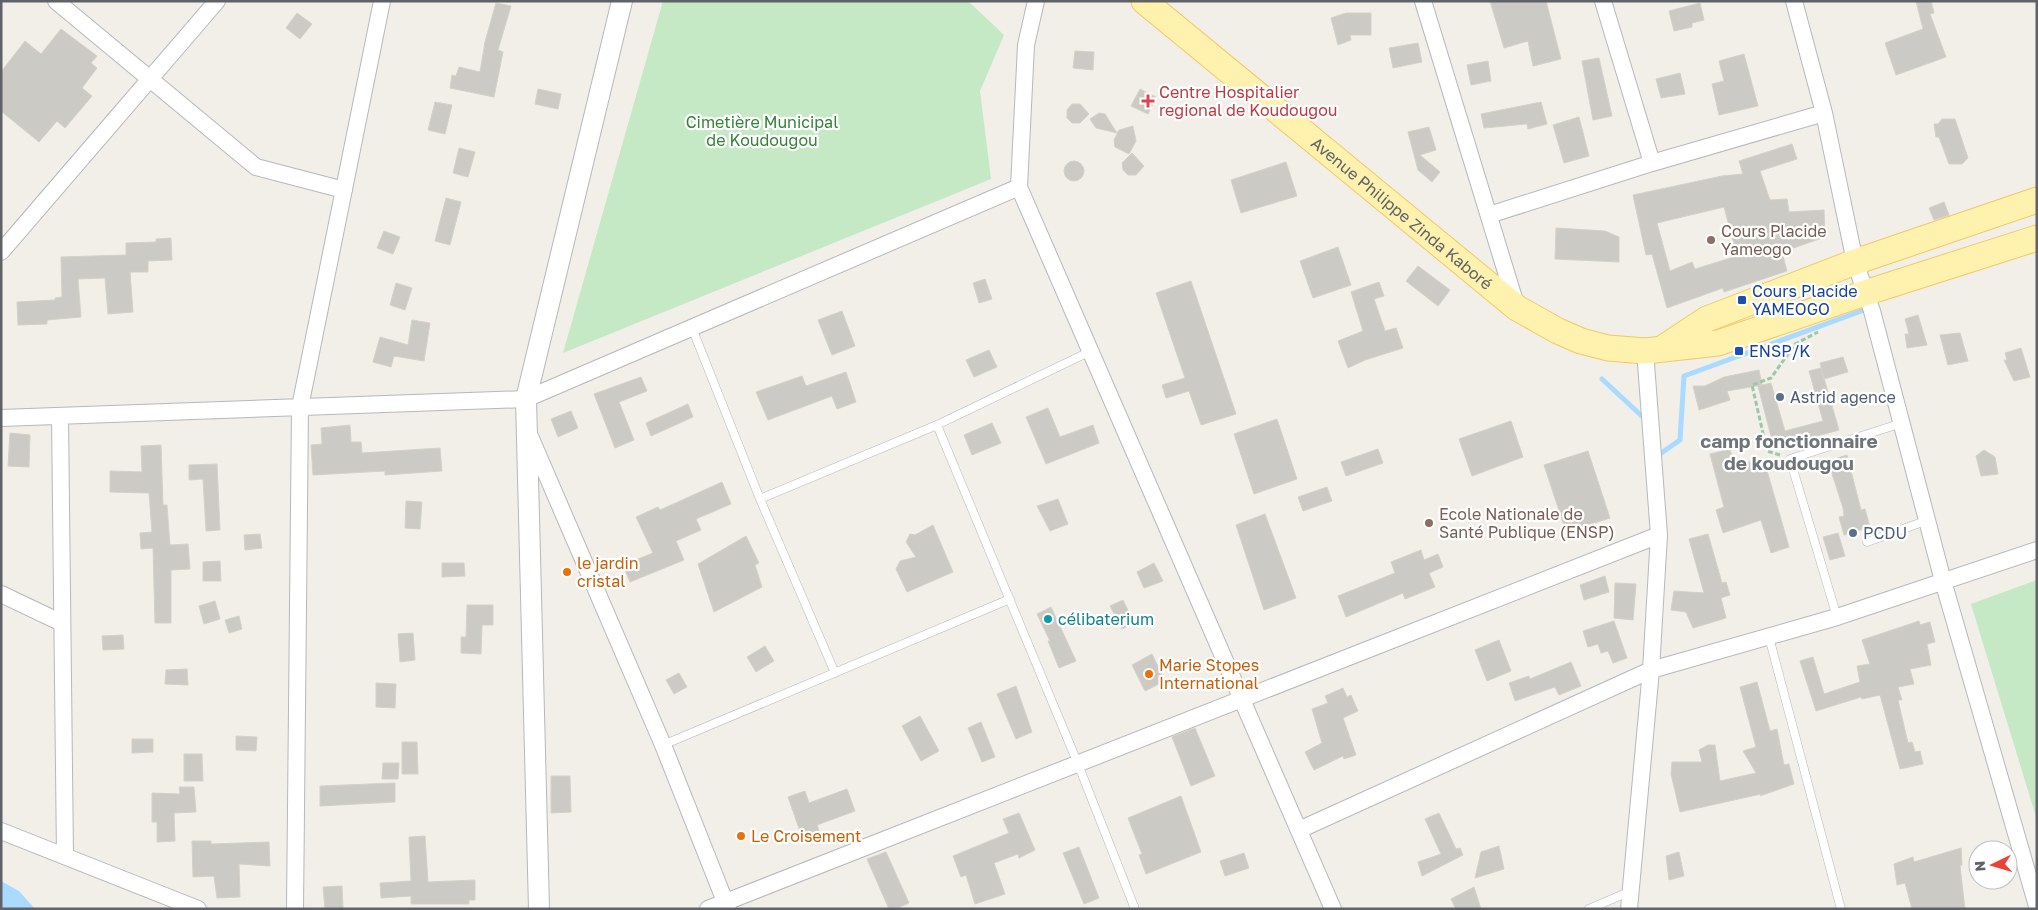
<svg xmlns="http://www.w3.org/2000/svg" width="2038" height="910" font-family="'Golos Text',sans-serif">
  <rect width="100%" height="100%" fill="#f1efe8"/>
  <path fill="#c5e8c5" d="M663,1H968L1004,35L980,91L991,179L563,353Z
    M2037,580V820L1971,604Z"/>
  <path fill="#aadaff" d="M1,881L19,891L35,909H1Z"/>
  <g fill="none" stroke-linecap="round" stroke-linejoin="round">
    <path stroke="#aadaff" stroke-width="5" d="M1602,379L1645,419
      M1657,456L1680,440L1684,376L1864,310"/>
  </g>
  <path fill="#cccac5" stroke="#d6d1c6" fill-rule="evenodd" d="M1490,1H1546L1561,59L1533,66L1528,41L1504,48Z
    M1916,1H1931L1934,13L1930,14L1946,57L1896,75L1885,43L1923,29Z
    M496,3L511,6L498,50L503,52L494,97L450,88L452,75L456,76L459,67L480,72L485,42Z
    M1700,3L1704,20L1692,23V27L1674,31L1669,11Z
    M297,13L312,24L300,39L286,28Z
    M1346,13H1371V35H1350L1351,40L1338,45L1331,18Z
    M61,29L97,56L91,63L97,68L82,88L92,96L65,128L57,121L39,142L1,111V72L25,41L41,54Z
    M1418,43L1422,62L1393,68L1389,48Z
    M1075,51L1094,52L1093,70L1073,68Z
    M1744,54L1758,106L1719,115L1712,84L1724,81L1719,61Z
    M1599,58L1612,116L1593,120L1582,61Z
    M1488,61L1491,81L1471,85L1467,65Z
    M1680,73L1685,94L1661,98L1656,79Z
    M538,89L561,94L558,109L535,104Z
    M1140,89L1156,97L1148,114L1131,106Z
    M435,102L452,105L445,134L428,130Z
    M1541,102L1547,124L1528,129L1527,124L1484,128L1481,114Z
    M1072,104H1080L1089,114L1080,123H1072L1067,118V110Z
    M1099,113L1105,114L1117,133L1096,128L1090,119Z
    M1579,117L1589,156L1564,163L1553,125Z
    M1942,119H1955L1968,158L1962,164H1949L1939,137H1936L1934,124H1938Z
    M1133,126L1136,141L1129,154L1115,147L1114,140L1119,130Z
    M1429,127L1436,150L1420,155L1440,172L1432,182L1418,170L1408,132Z
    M1792,144L1797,159L1760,171L1770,200L1787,199L1789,212L1824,210L1825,237L1782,252L1787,271L1724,292L1723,288L1667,308L1652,254L1646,255L1633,195L1722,176L1743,174L1739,161ZM1724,207L1737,256L1695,269L1692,262L1670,271L1657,223Z
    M459,148L475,152L468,177L453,173Z
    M1132,153L1144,166L1136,175H1128L1123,170L1122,163Z
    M1064 171a10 10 0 1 1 20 0a10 10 0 1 1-20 0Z
    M1286,162L1297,196L1241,213L1231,180Z
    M446,198L461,202L450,245L435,241Z
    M1944,202L1949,215L1934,220L1929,208Z
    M1556,228L1605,231L1619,237V262L1555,259Z
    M384,231L400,237L393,254L377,248Z
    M171,238L172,260L148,261V272H130L133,312L108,314L105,278L78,279L81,317L47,320V324L18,325L17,302L55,300V298L62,297L61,257L126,255V243L156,242V239Z
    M1338,247L1351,285L1313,298L1300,261Z
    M1418,266L1450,290L1438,306L1406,281Z
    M985,279L992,299L979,303L973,283Z
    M1191,281L1236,414L1201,425L1189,391L1166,398L1162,385L1185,378L1156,293Z
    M1379,282L1384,296L1374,299L1385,331L1396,328L1403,348L1365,360L1348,368L1338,341L1363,331L1351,292Z
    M396,283L412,288L405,310L390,305Z
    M842,311L855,346L832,355L818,320Z
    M1918,315L1927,345L1907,348L1905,334H1909L1905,319Z
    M412,320L430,323L424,361L394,356L391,367L373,362L380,337L408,345Z
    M1960,333L1968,361L1948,365L1940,335Z
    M2021,348L2030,377L2014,381L2004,360H2007L2005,353Z
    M989,350L997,367L974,377L966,360Z
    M1843,357L1848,372L1824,379L1820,363Z
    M1821,368L1839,430L1774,448L1758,386L1771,383L1785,431L1823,421L1809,371Z
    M1759,370L1762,385L1727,391L1730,400L1699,410L1693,386H1705L1724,377Z
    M846,372L856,402L837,409L832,396L768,420L756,392L802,376L806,386Z
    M641,377L647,391L619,402L634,440L615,448L594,394Z
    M688,404L693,417L651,436L646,423Z
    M1048,408L1060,437L1093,425L1099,443L1046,464L1026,417Z
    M571,411L578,428L558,437L551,419Z
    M1277,419L1297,479L1254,494L1234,434Z
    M1511,421L1523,457L1472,476L1459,439Z
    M992,423L1001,443L972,455L964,435Z
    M350,425L351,442H361L362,453L440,448L442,471L385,475V471L313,475L311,445L322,444L321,428Z
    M10,433L30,435L29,467L8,466Z
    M161,445L163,505H167L170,545L188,544L190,569L171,570V623H155L153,548L141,549L140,533L152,532L149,493L110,492V471L142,472L141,446Z
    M1378,449L1383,463L1346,476L1341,462Z
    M1730,449L1734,464L1764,460L1789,547L1771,553L1761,520L1723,533L1716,510L1724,507L1710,454Z
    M1984,450L1995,457L1998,474L1981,476L1976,456Z
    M1588,451L1610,518L1566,532L1544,465Z
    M1847,455L1861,510L1865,509L1870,527L1844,535L1839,517L1844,516L1843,508L1828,461Z
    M217,464L220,530L206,531L203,479L189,480V465Z
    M722,482L731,504L696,519L701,530L676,541L684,560L630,582L623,565L653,553L636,517L658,507L660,510Z
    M1327,487L1332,501L1303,511L1298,497Z
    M1058,499L1068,524L1050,531L1037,506Z
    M406,501L422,502L420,529L405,528Z
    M1265,514L1296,598L1264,610L1236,525Z
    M933,525L953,572L907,592L896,569L900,561L916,557L906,542L910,534L915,535Z
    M1838,533L1845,556L1830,560L1823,537Z
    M260,534L262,548L245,550L244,535Z
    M1708,534L1722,583L1726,582L1730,595L1721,598L1726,618L1693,628L1686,612L1671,610L1674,591L1704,593L1689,539Z
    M746,536L759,563L755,565L762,587L714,612L698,564Z
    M1421,550L1424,560L1438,554L1443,567L1429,573L1435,587L1405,599L1403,593L1346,617L1338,596L1395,573L1391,562Z
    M220,561L221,581H203V562Z
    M442,563H464L465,576L442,577Z
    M1154,563L1163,581L1144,588L1137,572Z
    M1605,576L1609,592L1584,600L1580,585Z
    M1615,583L1636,584L1633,620L1614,618Z
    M1123,600L1134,623L1122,629L1110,606Z
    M215,601L220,619L204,624L199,606Z
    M467,605H493V625H482L481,654L461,653V637H466Z
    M1051,607L1076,661L1059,668L1048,641H1050L1037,614Z
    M239,616L242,629L229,633L225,620Z
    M1614,621L1627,658L1613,663L1608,651L1601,653L1598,644L1588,647L1583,631Z
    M1919,621L1920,625L1930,622L1935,642L1927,644L1931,665L1910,669L1914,684L1898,687L1902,700H1898L1908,743L1912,742L1915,752L1920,751L1923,764L1900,769L1880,695L1862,699L1861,697L1816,711L1800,661L1813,657L1824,694L1860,682L1857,666L1870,664L1862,640Z
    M413,633L415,660L400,662L398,634Z
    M123,635L124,649L103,650L102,636Z
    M1499,640L1511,671L1487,681L1475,650Z
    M765,646L774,661L756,672L747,657Z
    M1152,654L1165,681L1145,691L1132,665Z
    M1571,662L1581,686L1559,695L1555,687L1515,701L1509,683L1529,676L1530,679Z
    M187,669L188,685L165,684L166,670Z
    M679,673L687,687L674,694L666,680Z
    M1757,682L1770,731L1777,729L1784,765L1789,764L1794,784L1760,796L1761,794L1680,812L1671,774L1672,762H1702L1699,750L1708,745H1715L1720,781L1756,773L1743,751L1756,747L1740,687Z
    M376,683L396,684L395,708L376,707Z
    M1016,686L1032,732L1016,739L997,694Z
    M1343,688L1347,697L1351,695L1358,711L1343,718L1356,755L1344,759L1343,756L1314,770L1305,752L1322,743L1312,709L1328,703L1325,696Z
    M920,716L939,751L921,761L902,726Z
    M981,722L995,757L982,762L968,728Z
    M1195,728L1215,776L1191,786L1172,737Z
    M236,736L257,737L256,751L236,750Z
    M132,739H153V752L132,753Z
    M402,742H417L418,774H402Z
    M184,754H202L203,781H184Z
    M383,763H399L398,779H382Z
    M551,776H570L571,812L551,813Z
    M395,783V802L320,806V786Z
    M179,787H194L196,812L174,813L175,841L157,842V822H152V793L180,794Z
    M847,789L855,811L817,825L819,831L802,837L788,797L805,791L809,803Z
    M1181,796L1201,852L1146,874L1139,855L1142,854L1128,818Z
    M1019,813L1035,850L1019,858L1018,854L994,863L1005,894L975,904L966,875L961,877L953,856L1009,833L1003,819Z
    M1439,813L1456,849L1460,848L1463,855L1422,876L1418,862L1441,854L1425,819Z
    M425,836L428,882L475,880V900H469V904H411V896L381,898L380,883L411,881L409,837Z
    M192,841H211V844L269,842L270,866L239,864L240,897L217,898L214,876L193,877Z
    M1499,846L1504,869L1475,878L1481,852Z
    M1079,847L1099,898L1084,904L1063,853Z
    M1961,848L1962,865L1960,866L1965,909H1912L1905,883L1897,885L1894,864L1913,857L1914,862Z
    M886,852L909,903L895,909H889L867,859Z
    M1679,852L1684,876L1669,880L1666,856Z
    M1244,853L1249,868L1225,876L1220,861Z
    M342,886L343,909H325L323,887Z
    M1474,887L1481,909H1456L1451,899Z"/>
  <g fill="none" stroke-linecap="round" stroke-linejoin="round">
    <g stroke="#b5b8bc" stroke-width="9">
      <path id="service" d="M692,328L760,499L835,673
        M937,425L1078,764L1135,909
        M760,499L937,425L1091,351
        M1867,542L1928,520
        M1837,617L1790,459L1902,423
        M1769,637L1841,909
        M663,745L1010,599
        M1589,909L1631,891"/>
    </g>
    <g stroke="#b5b8bc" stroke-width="18">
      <path id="minor" d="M56,1L256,167L344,190
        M1036,1L1026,45L1019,187L1333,909
        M1423,1L1517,308
        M1603,1L1652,163
        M1794,1L1824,113L1855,262L1872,311L1943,581L2037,906
        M1489,215L1652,163L1824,113
        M1,252L217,1
        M60,416L65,856
        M1,418L526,399L1019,187
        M529,434L663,745L728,909
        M1,594L62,623
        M1299,830L1651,670L1837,617L2037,550
        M1,831L198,909
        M295,909L300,407L382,1
        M708,909L1659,535
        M1629,909L1651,670L1659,535L1645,351"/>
    </g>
    <g stroke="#b5b8bc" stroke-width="22">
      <path id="tertiary" d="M539,909L526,399L622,1"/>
    </g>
    <g stroke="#f2c960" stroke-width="27">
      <g id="primary">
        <path id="s1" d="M1144,1L1517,308L1558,331L1581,341L1608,348L1645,351L1718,343L1865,293L2037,238"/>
        <path d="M1666,346L1707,319L1855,262L2037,200"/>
      </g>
    </g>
    <path stroke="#9cc7a9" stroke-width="3" stroke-dasharray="5 2.5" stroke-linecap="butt" d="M1780,455L1767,451L1752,385L1771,378L1795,344L1818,332"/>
    <use href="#service" stroke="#fff" stroke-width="8"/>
    <use href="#minor" stroke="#fff" stroke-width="16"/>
    <use href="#tertiary" stroke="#fff" stroke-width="20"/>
    <use href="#primary" stroke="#fff2af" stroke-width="25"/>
  </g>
  <path fill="#e0444e" stroke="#fff" stroke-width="2" d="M1145.5 93.5h5v5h5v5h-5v5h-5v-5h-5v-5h5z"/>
  <g fill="#8d6e63" stroke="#fff" stroke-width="2">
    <circle cx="1711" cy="240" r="5"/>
    <circle cx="1429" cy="523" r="5"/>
  </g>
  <g fill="#1a4fb4" stroke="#fff" stroke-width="2">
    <rect x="1737" y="295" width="10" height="10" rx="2.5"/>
    <rect x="1734" y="346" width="10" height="10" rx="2.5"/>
  </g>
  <g fill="#5c6f8a" stroke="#fff" stroke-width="2">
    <circle cx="1780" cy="397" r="5"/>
    <circle cx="1853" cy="533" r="5"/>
  </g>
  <g fill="#e8710a" stroke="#fff" stroke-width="2">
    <circle cx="567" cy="572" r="5"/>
    <circle cx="1149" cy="674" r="5"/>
    <circle cx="741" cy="836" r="5"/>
  </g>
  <circle fill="#0f9aa8" stroke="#fff" stroke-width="2" cx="1048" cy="619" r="5"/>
  <g text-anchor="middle" stroke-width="4.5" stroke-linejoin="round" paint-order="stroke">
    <g font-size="16" fill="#be3a42" stroke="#fff" text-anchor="start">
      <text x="1159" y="98">Centre Hospitalier<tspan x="1159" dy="18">regional de Koudougou</tspan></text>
    </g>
    <g font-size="16" fill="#348238" stroke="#fff">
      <text x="762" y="128">Cimetière Municipal<tspan x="762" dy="18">de Koudougou</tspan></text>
    </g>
    <g font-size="16" fill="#5f6368" stroke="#fff">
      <text dy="6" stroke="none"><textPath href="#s1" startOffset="334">Avenue Philippe Zinda Kaboré</textPath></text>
    </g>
    <g font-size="16" fill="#785e54" stroke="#fff" text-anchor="start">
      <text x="1721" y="237">Cours Placide<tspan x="1721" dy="18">Yameogo</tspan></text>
      <text x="1439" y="520">Ecole Nationale de<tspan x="1439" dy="18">Santé Publique (ENSP)</tspan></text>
    </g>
    <g font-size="16" fill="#164399" stroke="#fff" text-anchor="start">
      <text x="1752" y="297">Cours Placide<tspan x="1752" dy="18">YAMEOGO</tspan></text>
      <text x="1749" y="357">ENSP/K</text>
    </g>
    <g font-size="16" fill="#4e5e75" stroke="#fff" text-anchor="start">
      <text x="1790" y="403">Astrid agence</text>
      <text x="1863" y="539">PCDU</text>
    </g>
    <g font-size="16" fill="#c56008" stroke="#fff" text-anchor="start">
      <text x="577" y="569">le jardin<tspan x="577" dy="18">cristal</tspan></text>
      <text x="1159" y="671">Marie Stopes<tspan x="1159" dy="18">International</tspan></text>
      <text x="751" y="842">Le Croisement</text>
    </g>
    <g font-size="16" fill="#0d838f" stroke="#fff" text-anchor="start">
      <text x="1058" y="625">célibaterium</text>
    </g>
    <g font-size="19" font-weight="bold" fill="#70757a" stroke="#fff">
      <text x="1789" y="448">camp fonctionnaire<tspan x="1789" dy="22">de koudougou</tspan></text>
    </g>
  </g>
  <rect width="2038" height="910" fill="none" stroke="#5f6368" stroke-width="5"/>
  <g transform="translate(1993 865) rotate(265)"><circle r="24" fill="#ffffff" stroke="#bfc1c3"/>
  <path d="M0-4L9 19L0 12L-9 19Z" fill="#ea4335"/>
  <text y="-8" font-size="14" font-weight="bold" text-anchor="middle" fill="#5f6368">N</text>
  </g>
</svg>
